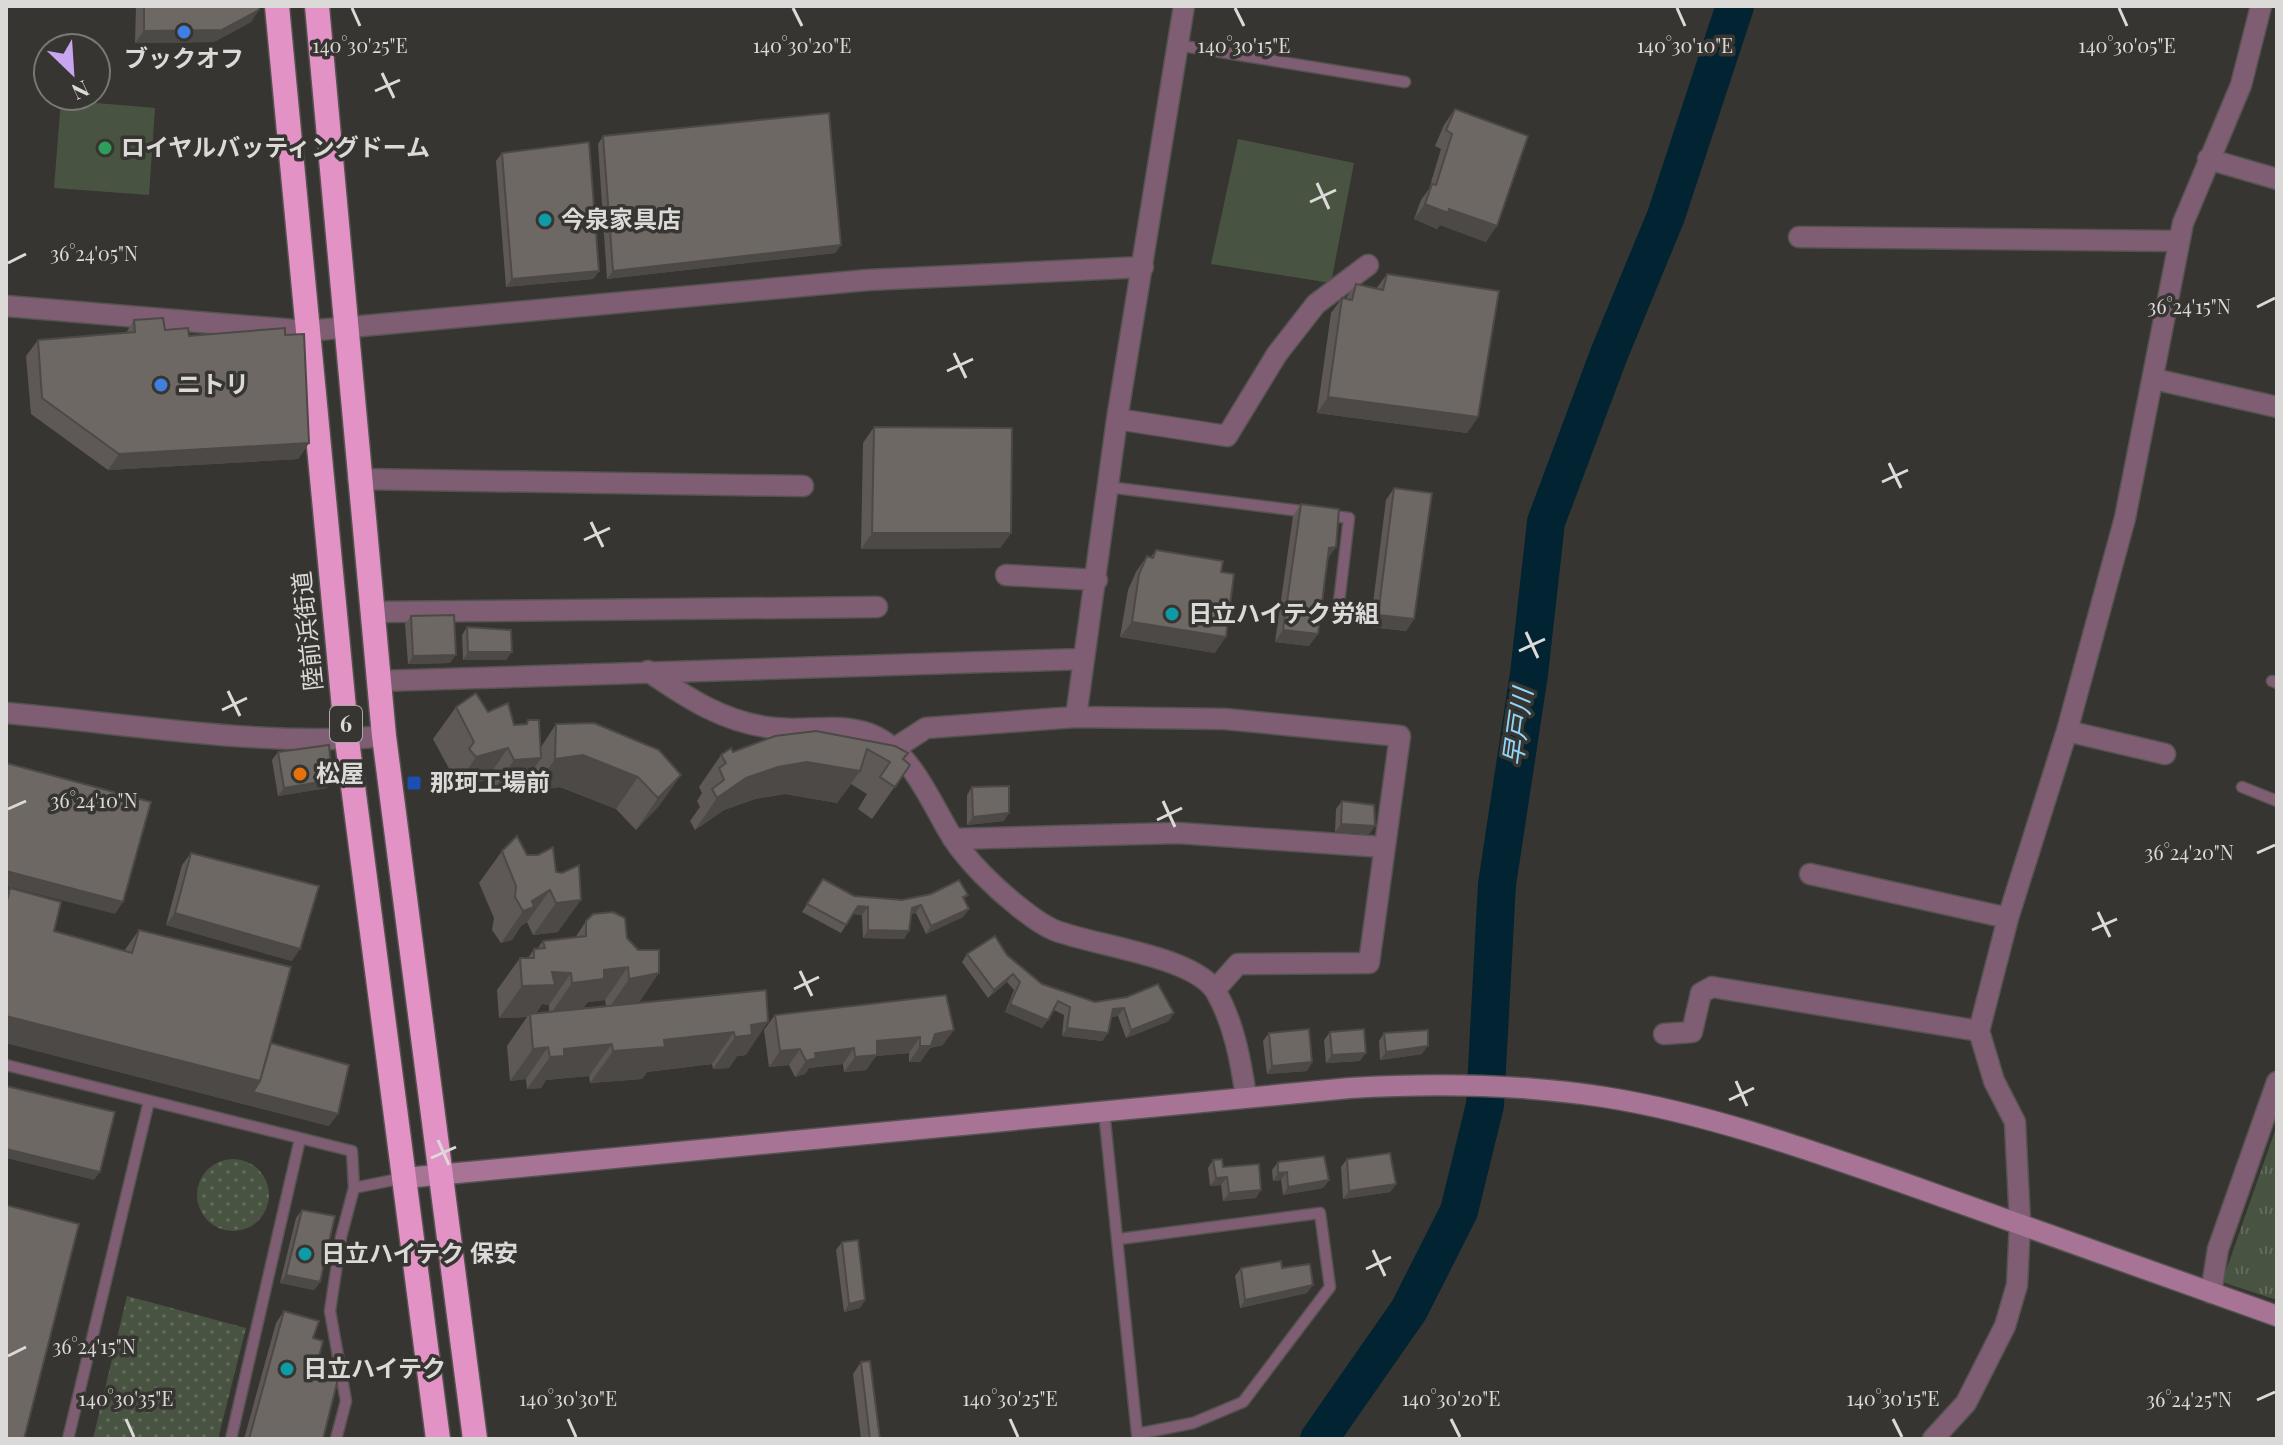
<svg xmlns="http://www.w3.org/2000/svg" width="2283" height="1445" font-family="'Playfair Display','Noto Sans JP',serif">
  <defs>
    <pattern id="grass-dots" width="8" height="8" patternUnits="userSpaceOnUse" patternTransform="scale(2)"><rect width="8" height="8" fill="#485441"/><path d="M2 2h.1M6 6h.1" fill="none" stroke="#626c5c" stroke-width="1.8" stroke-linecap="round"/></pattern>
    <pattern id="park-tufts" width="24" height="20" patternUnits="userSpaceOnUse" patternTransform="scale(2)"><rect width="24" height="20" fill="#485441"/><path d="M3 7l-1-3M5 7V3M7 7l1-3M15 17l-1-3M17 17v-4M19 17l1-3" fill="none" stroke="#626c5c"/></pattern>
  </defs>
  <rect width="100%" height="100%" fill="#373531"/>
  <path fill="url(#grass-dots)" d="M197 1195a36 36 0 1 1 72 0a36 36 0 1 1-72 0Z
    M127,1296L246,1328L218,1439H93Z"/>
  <path fill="url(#park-tufts)" d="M2277,1125V1300L2222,1282Z"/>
  <path fill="#485441" d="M61,100L155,108L149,195L54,188Z
    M1238,139L1354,163L1331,283L1211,264Z"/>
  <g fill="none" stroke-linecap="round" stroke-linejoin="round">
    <path stroke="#022331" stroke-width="38" d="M1319,1439L1409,1310L1459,1211L1485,1105L1497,884L1529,674L1546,522L1609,354L1666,216L1735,6"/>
    <g stroke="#55534f" stroke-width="13">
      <path id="lane" d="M1177,45L1405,82
        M1108,487L1309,512
        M1325,515L1349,518L1337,619
        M2272,681L2277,683
        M2242,787L2277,801
        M6,1065L352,1151L354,1188L341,1237L330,1311L346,1401L336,1439
        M1104,1111L1137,1434L1193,1423L1243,1402L1330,1287L1320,1213L1119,1239
        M354,1188L403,1178
        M68,1439L149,1101
        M231,1439L300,1139"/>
    </g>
    <g stroke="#55534f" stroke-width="23">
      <path id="street" d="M2208,159L2277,179
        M1799,237L2178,241
        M6,306L307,331L868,280L1143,267
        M2154,379L2277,407
        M1117,419L1227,436L1277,354L1316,304L1368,265
        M358,479L803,486
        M1006,575L1097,580
        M371,612L877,607
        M648,671C687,698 725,723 774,728C806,732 838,722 870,734C911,750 931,803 952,837C968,862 996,889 1019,907C1029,915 1042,925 1054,930C1094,946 1195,956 1216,992C1234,1023 1241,1062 1246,1097
        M379,681L1084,659
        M6,713C125,723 267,748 384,736
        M1076,717L1117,419L1184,6
        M2067,731L2165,754
        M892,750L926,728L1076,717L1225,719L1400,736L1369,963L1238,964L1215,990
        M953,839L1178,833L1383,847
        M1810,874L2008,918
        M1664,1034L1692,1032L1701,993L1712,987L1979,1031
        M2211,1293L2218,1249L2277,1082
        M1933,1439L1966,1403L2005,1326L2017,1285L2020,1223L2015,1122L1994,1081L1979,1031L2008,918L2067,731L2125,518L2183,223L2241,85L2261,6"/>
    </g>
    <g stroke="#55534f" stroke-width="23">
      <path id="secondary" d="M405,1178L1350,1088C1434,1083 1520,1084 1604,1097C1705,1113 1804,1148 1901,1182C2026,1226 2151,1272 2277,1316"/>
    </g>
    <g stroke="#55534f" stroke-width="27">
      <path id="highway" d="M277,6L347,740L438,1439
        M317,6L384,736L475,1439"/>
    </g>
    <use href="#lane" stroke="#7f5e73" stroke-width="10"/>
    <use href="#street" stroke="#7f5e73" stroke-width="20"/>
    <use href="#secondary" stroke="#a87495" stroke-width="20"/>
    <use href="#highway" stroke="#e392c6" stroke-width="24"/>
  </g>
  <path fill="#5e5956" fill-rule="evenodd" d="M136,6H259L251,22L214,42L135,43Z
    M1455,109L1486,242L1440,225L1437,229L1414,219L1421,200L1429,189L1441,149L1435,146L1444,125Z
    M603,136L841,245L835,253L607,279L598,144Z
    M502,153L599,271L593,279L506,287L496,161Z
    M1387,274L1478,417L1467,433L1317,413L1331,313L1342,298H1346L1356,284L1376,289Z
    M134,320L189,336L285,335L309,443L298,459L108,470L31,414L26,356L38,340L126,333Z
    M874,427L1011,533L1000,548L861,549L863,443Z
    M1394,488L1414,619L1406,631L1370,627L1386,500Z
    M1301,504L1328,559L1309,646L1275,642L1293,516Z
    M1156,550L1215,653L1120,637L1128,590L1136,572L1147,556L1151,557Z
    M411,616L450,663L408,664L405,624Z
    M467,627L506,660H463L462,635Z
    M456,707L488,712L514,725H525L528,720L541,747L556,724L681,775L658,807L636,830L616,809L560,787L533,791V770L519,791L492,792L486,780L454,789L447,781L452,774L433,739Z
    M816,731L904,759L910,765L872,819L858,809L867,794L851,784L837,803L785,794L755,799L724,810L695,830L690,821L700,807L697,801L702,793L699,787L721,755Z
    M278,752L327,788L278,796L272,760Z
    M972,787L1004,821L967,825V795Z
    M1342,801L1375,826L1369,834L1335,832L1336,809Z
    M553,847L558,932L533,935L527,922L521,926L512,940L501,943L492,930L494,918L479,883L502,851L527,855H538Z
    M191,853L292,961L166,925L182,865Z
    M823,879L854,896L902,900L968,895L964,899L969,909L963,917L926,934L916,913L911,914L904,939L863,938L862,915L853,914L841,933L802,912Z
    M10,888L54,931L124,951L139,930L271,1043L329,1126L6,1043V894Z
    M586,921L627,938L639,1003L766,990L746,1055L737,1056L729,1068L713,1069L712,1064L647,1072L642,1079L590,1083L589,1076L546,1080L541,1088L527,1089L526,1079L510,1081L507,1046L527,1017L499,1018L497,990L520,958H528L534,949H537L543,941L575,938ZM605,1000L606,1006L583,1008L588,1002ZM542,1004L549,1005V1012L536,1013Z
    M967,954L1007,955L1042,984L1095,1002L1127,997L1169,1021L1126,1038L1118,1016L1111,1017L1108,1033L1102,1041L1062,1036L1064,1015L1054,1010L1042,1028L1005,1012L1014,990L1007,982L988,998L962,962Z
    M946,995L943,1045L930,1048L920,1062H909V1053L876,1056L866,1070L844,1072L843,1064L809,1068L805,1074L795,1077L789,1065L769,1067L764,1030L775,1015Z
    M1330,1032L1360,1061L1326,1063L1324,1040Z
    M1269,1033L1312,1062L1307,1071L1267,1074L1263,1041Z
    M1384,1033L1422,1054L1380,1060L1379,1041Z
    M1347,1159L1396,1184L1390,1192L1343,1199L1341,1167Z
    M1213,1160L1223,1167L1256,1198L1223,1201L1221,1185L1210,1186L1208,1168Z
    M1278,1162L1329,1180L1323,1188L1283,1195L1281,1180L1273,1181L1272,1170Z
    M302,1210L320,1282L314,1290L280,1283L296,1218Z
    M842,1242L865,1300L860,1308L844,1312L836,1250Z
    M1241,1268H1282L1307,1293L1240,1308L1235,1276Z
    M284,1311L313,1338L315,1373L323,1439H244L276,1323Z
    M861,1362L880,1439H861L853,1374Z"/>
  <path fill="#4c4946" d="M259,10L251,22L214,42L135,43L144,31Z
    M1425,204L1449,209L1497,226L1486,242L1440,225L1437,229L1414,219Z
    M841,245L835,253L607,279L613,271Z
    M599,271L593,279L506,287L512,279Z
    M1328,397L1478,417L1467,433L1317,413Z
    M309,443L298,459L108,470L119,454Z
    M872,533H1011L1000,548L861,549Z
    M1336,547L1328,559L1329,548Z
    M1378,615L1414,619L1406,631L1370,627Z
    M1132,622L1226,637L1215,653L1120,637Z
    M1283,630L1318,634L1309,646L1275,642Z
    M468,652H512L506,660H463Z
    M456,655L450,663L408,664L413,656Z
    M508,748L486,780L454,789L476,757Z
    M583,755L638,777L616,809L560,787L533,791L555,759Z
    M541,758L519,791L492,792L514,760Z
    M807,762L860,771L837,803L785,794L755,799L724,810L695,830L717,798L746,778L778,767Z
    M681,775L658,807L636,830L658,798Z
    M332,780L327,788L278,796L284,788Z
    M1009,813L1004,821L967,825L973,817Z
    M1341,824L1375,826L1369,834L1335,832Z
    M6,871L123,902L115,914L6,886Z
    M550,890L527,922L521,926L512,940L501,943L523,911L532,901Z
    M581,900L558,932L533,935L556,903Z
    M921,905L916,913L906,916L912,908Z
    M858,906L868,907L862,915L852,914Z
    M969,909L963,917L926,934L931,926Z
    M175,913L300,949L292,961L166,925Z
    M868,930L909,931L904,939L863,938Z
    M628,967L605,1000L588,1002L581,1011L549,1016L572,983L604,970Z
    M552,972L571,973L549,1005L542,1004L533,1017L530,1014L527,1017L499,1018L522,986Z
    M659,973L637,1006L607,1011L629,979Z
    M1013,974L1007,982L988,998L994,990Z
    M1010,1004L1048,1020L1042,1028L1005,1012Z
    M1124,1008L1118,1016L1108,1017L1113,1009Z
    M1174,1013L1169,1021L1126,1038L1131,1030Z
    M6,1016L260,1081L338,1114L329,1126L6,1043Z
    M768,1022L746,1055L737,1056L729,1068L713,1069L735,1037L751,1025Z
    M1067,1028L1108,1033L1102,1041L1062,1036Z
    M954,1030L943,1045L930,1048L920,1062H909L920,1046L935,1034Z
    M734,1032L712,1064L647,1072L642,1079L590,1083L613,1051L664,1040Z
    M920,1037L909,1053L876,1056L866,1070L844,1072L855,1057L877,1041Z
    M612,1044L589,1076L546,1080L541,1088L527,1089L550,1057L564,1049Z
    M1428,1046L1422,1054L1380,1060L1386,1052Z
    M548,1047L526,1079L510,1081L533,1049Z
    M854,1048L843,1064L809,1068L805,1074L795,1077L806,1061L815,1053Z
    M800,1049L789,1065L769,1067L780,1051Z
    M1366,1053L1360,1061L1326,1063L1332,1055Z
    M1312,1062L1307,1071L1267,1074L1272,1066Z
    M6,1149L100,1172L94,1180L6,1158Z
    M1287,1172L1281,1180L1273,1181L1278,1173Z
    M1227,1177L1221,1185L1210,1186L1216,1178Z
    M1329,1180L1323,1188L1283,1195L1288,1187Z
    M1396,1184L1390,1192L1343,1199L1349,1191Z
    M1261,1190L1256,1198L1223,1201L1229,1193Z
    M286,1275L320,1282L314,1290L280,1283Z
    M1313,1285L1307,1293L1240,1308L1245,1300Z
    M865,1300L860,1308L844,1312L849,1304Z"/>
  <path fill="#6d6864" stroke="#4c4946" stroke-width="2" d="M144,6H259V10L222,30L144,31Z
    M1455,109L1528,136L1497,226L1449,209L1448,213L1425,204L1432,184L1436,185L1452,134L1446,130Z
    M829,113L841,245L613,271L603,136Z
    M589,142L599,271L512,279L502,153Z
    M1387,274L1499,291L1478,417L1328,397L1342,298L1352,300L1356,284L1383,290Z
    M163,318L165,330L188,328L189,336L285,328V335L304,334L309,443L119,454L42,398L38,340L135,332L134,320Z
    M874,427L1012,428L1011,533H872Z
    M1394,488L1432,493L1414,619L1378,615Z
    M1301,504L1339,509L1336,547L1329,548L1318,634L1283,630Z
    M1156,550L1223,561L1221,572L1234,574L1226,637L1132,622L1139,574L1147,556L1153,558Z
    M454,615L456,655L413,656L411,616Z
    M467,627L511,630L512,652H468Z
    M476,693L488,712L508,703L514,725L527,724L528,720H539L541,758L514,760L508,748L476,757L469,749L474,742L456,707Z
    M594,723L659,750L681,775L658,798L638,777L583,755L555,759L556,724Z
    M816,731L895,746L908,753L903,759L910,765L895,787L880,777L890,762L867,749L860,771L807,762L778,767L746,778L717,798L712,789L724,780L719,768L726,763L721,755L731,748L733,752L775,736Z
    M329,745L332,780L284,788L278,752Z
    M6,763L151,802L123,902L6,871Z
    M1009,786V813L973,817L972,787Z
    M1342,801L1374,805L1375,826L1341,824Z
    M517,836L527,855H538L553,847L556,872L562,873L579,865L581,900L556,903L550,890L532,901L534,907L523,911L515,897L516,886L502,851Z
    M191,853L319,886L300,949L175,913Z
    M823,879L854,896L902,900L931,894L959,880L968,895L963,897L969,909L931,926L921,905L912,908L909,931L868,930V907L858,906L846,925L807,904Z
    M10,888L61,902L54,931L132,953L139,930L291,967L260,1081L6,1016V905Z
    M613,912L625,918L627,938L638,950H659V973L629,979L628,967L604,970V979L572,983L571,973L552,972L555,985L522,986L520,958H534V949L545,948L543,941L586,936V921L593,914Z
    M995,936L1007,955L1042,984L1095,1002L1127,997L1158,984L1174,1013L1131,1030L1124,1008L1113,1009L1108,1033L1067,1028L1070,1007L1058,1001L1048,1020L1010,1004L1020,982L1013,974L994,990L967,954Z
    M766,990L768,1022L751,1025L752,1035L735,1037L734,1032L664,1040L665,1047L613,1051L612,1044L564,1049V1056L550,1057L548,1047L533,1049L530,1014Z
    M946,995L954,1030L935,1034L931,1046H920V1037L877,1041V1055L855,1057L854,1048L815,1053L816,1058L806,1061L800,1049L780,1051L775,1015Z
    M1309,1029L1312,1062L1272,1066L1269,1033Z
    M1364,1029L1366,1053L1332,1055L1330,1032Z
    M1428,1030V1046L1386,1052L1384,1033Z
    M271,1043L349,1065L338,1114L253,1092L260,1081Z
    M6,1086L115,1112L100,1172L6,1149Z
    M1390,1153L1396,1184L1349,1191L1347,1159Z
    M1324,1156L1329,1180L1288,1187L1287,1172L1278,1173V1162Z
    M1222,1159L1223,1167L1259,1164L1261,1190L1229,1193L1227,1177L1216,1178L1213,1160Z
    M6,1205L79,1224L24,1439H6Z
    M302,1210L335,1216L320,1282L286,1275Z
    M858,1240L865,1300L849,1304L842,1242Z
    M1281,1261L1282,1268L1310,1264L1313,1285L1245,1300L1241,1268Z
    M284,1311L319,1321L313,1338L323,1341L315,1373L338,1379L323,1439H249Z
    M870,1361L880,1439H870L861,1362Z"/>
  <path fill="none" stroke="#dcdad8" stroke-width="3" d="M352,8L360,26M793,8L802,26M1235,8L1244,26M1677,8L1685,26M2119,8L2127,26M382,73L394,98M375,91L400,80M1317,183L1329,209M1310,202L1336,190M8,263L26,254M2257,307L2275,298M954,353L966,378M947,371L973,359M1889,463L1901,488M1882,482L1908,470M591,522L603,547M584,540L610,528M1526,632L1538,658M1519,651L1545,639M228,691L240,716M222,710L247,698M1163,801L1175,827M8,809L26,801M1157,820L1182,808M2257,853L2275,845M2098,912L2110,937M2092,930L2117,919M800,971L812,996M794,989L819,977M1736,1081L1747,1106M1729,1100L1754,1088M438,1140L449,1165M431,1158L456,1147M1373,1250L1385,1276M1366,1269L1391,1257M8,1356L26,1347M2257,1400L2275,1392M126,1419L134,1437M568,1419L576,1437M1010,1419L1018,1437M1451,1419L1460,1437M1893,1419L1902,1437"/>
  <g fill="#3f7fe0" stroke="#373531" stroke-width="3">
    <circle cx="184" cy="32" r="8"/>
    <circle cx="161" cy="385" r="8"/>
  </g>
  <circle fill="#2e9e5b" stroke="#373531" stroke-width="3" cx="105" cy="148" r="8"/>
  <g fill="#0f9aa8" stroke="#373531" stroke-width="3">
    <circle cx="545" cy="220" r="8"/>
    <circle cx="1172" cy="614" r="8"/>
    <circle cx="305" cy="1254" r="8"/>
    <circle cx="287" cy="1369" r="8"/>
  </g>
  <circle fill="#e8710a" stroke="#373531" stroke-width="3" cx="300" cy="774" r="8"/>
  <rect fill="#1a4fb4" stroke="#373531" stroke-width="3" x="406" y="775" width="16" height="16" rx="4"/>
  <g text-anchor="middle" stroke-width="7" stroke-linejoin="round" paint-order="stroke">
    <rect fill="#373531" stroke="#aaa8a6" stroke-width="2" x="330" y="706" width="32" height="36" rx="6"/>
    <g font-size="22" font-weight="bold" fill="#dcdad8">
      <text x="346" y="732">6</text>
    </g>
    <g font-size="24" font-weight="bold" fill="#dcdad8" stroke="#373531" text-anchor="start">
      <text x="184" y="67" text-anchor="middle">ブックオフ</text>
      <text x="121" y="156">ロイヤルバッティングドーム</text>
      <text x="561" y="228">今泉家具店</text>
      <text x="177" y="393">ニトリ</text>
      <text x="1188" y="622">日立ハイテク労組</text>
      <text x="316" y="782">松屋</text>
      <text x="430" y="791">那珂工場前</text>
      <text x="321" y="1262">日立ハイテク 保安</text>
      <text x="303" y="1377">日立ハイテク</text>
    </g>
    <g font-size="24" fill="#dcdad8" stroke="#373531">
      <text transform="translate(308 631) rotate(-96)" y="8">陸前浜街道</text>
    </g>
    <g font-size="26" font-style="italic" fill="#8fd7fa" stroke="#373531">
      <text transform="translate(1518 727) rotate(-82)" y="9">早戸川</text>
    </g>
  </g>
  <g font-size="20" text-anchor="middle" fill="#dcdad8" stroke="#373531" stroke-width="7" stroke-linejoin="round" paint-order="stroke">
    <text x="360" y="53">140°30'25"E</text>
    <text x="802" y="53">140°30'20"E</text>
    <text x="1244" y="53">140°30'15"E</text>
    <text x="1685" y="53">140°30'10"E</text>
    <text x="2127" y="53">140°30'05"E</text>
    <text x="94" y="261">36°24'05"N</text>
    <text x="2189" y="314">36°24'15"N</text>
    <text x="94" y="808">36°24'10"N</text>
    <text x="2189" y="860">36°24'20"N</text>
    <text x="94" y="1354">36°24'15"N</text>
    <text x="126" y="1406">140°30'35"E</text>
    <text x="568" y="1406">140°30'30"E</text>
    <text x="1010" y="1406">140°30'25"E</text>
    <text x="1451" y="1406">140°30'20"E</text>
    <text x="1893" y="1406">140°30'15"E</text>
    <text x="2189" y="1407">36°24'25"N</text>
  </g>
  <rect width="2283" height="1445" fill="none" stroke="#dcdad8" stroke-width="16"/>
  <g transform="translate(72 72) rotate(155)"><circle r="38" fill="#373531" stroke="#797774" stroke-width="2"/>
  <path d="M0-6L14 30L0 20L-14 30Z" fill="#c8a6ef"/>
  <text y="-12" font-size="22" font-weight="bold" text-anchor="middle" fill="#dcdad8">N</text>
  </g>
</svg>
